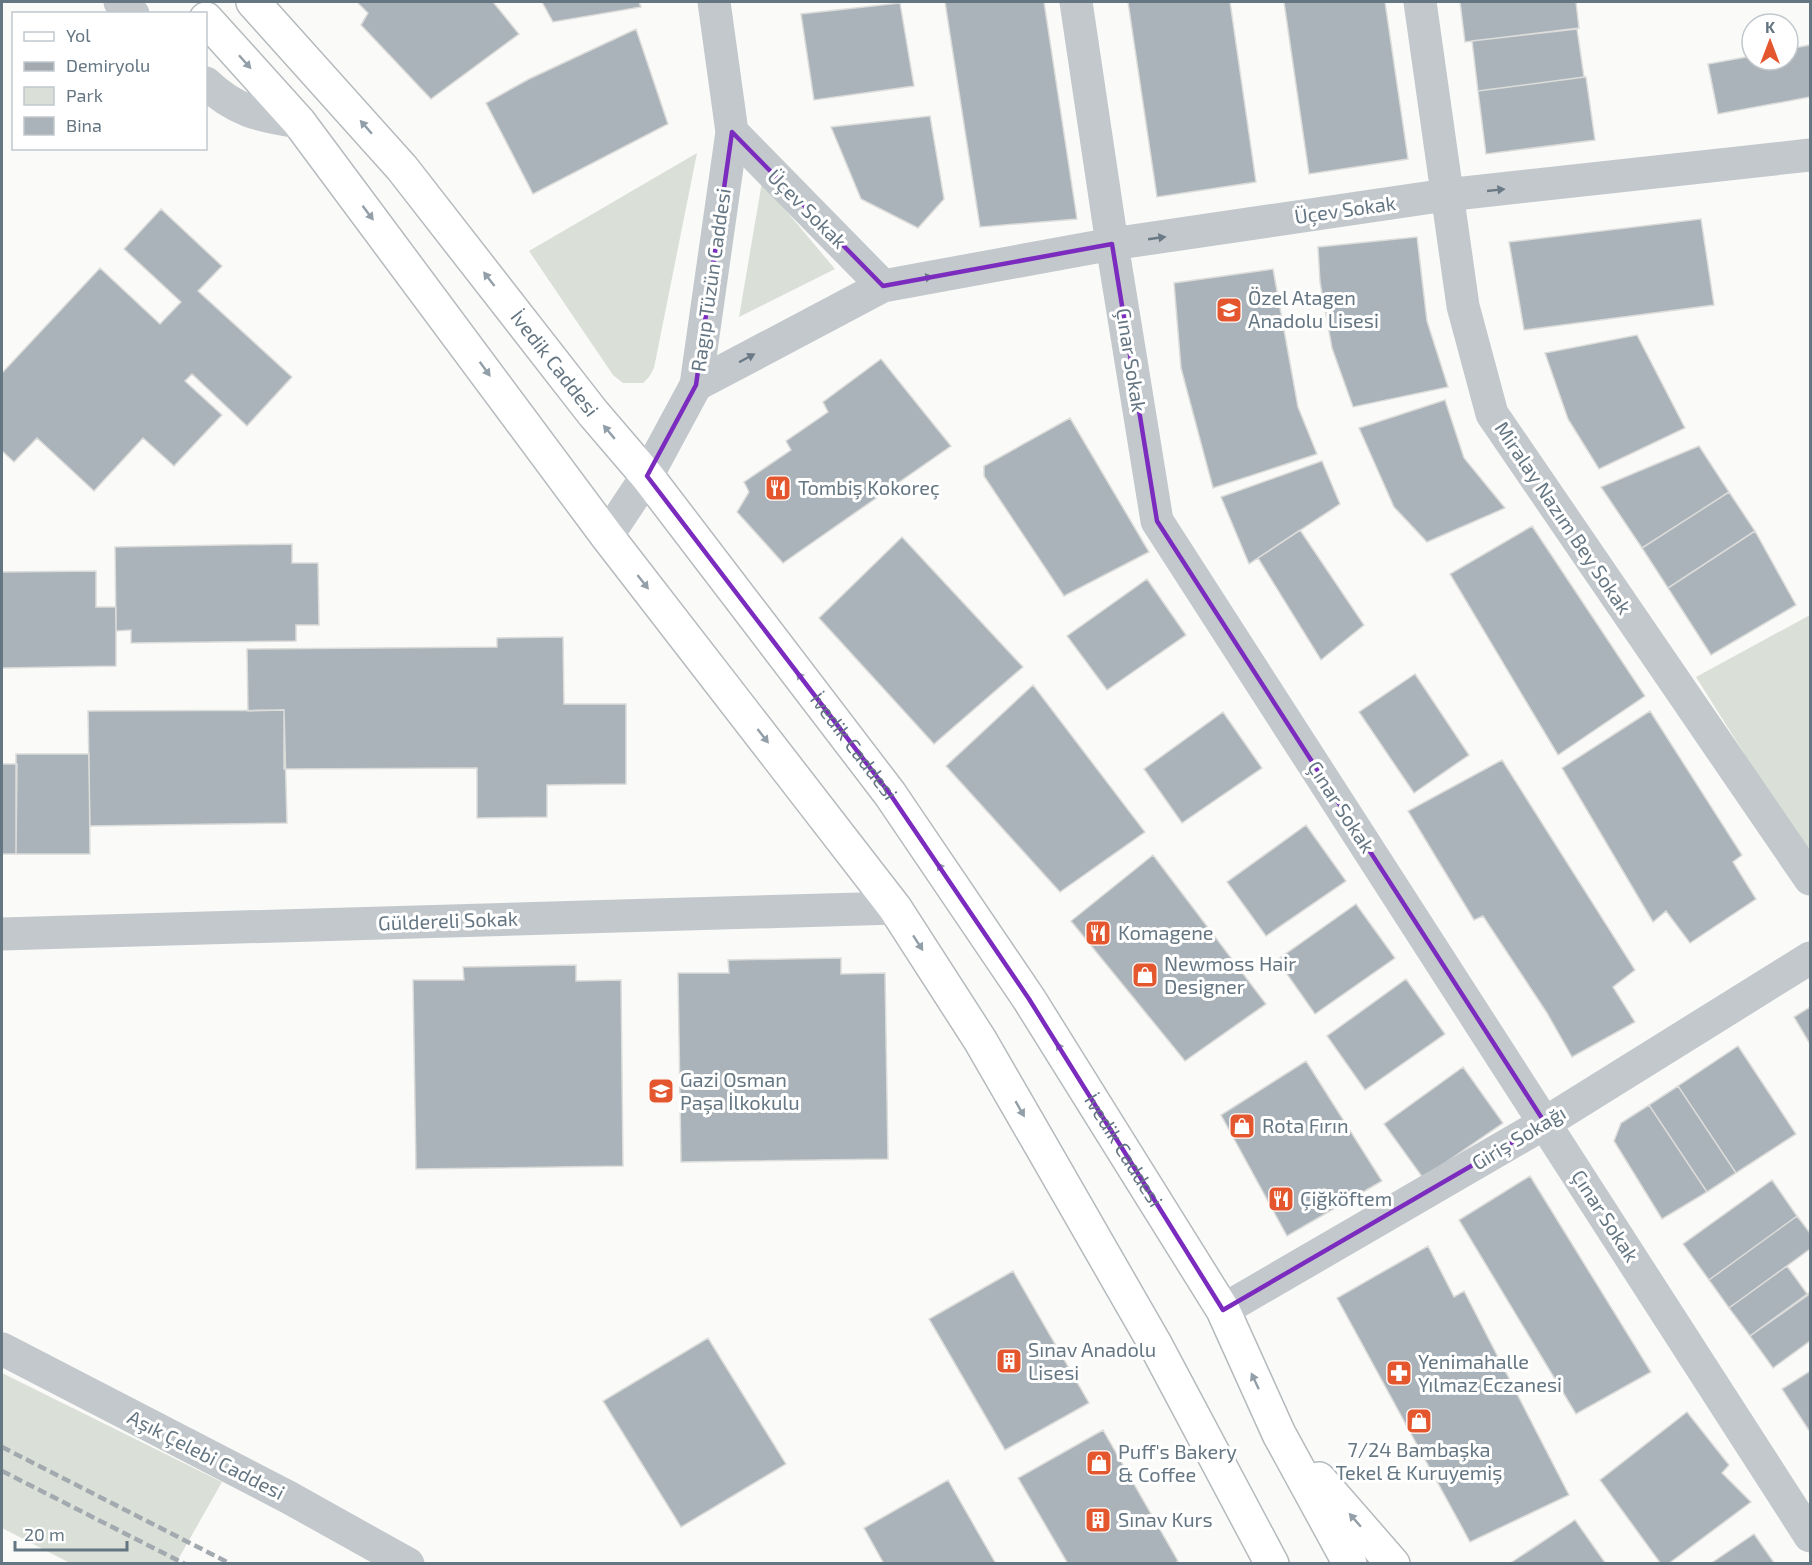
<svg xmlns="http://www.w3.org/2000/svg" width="1812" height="1565" font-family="'Exo 2',sans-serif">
  <rect width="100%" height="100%" fill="#fafaf8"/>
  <path fill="#dadfd7" d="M697,153L654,368L649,377L643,383H623L613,375L529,251Z
    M762,182L835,269L739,317Z
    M1810,615V858L1696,677Z
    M2,1373L222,1482L176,1563H70L2,1528Z"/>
  <path fill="#aab3b9" stroke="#dcdcda" stroke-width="1.5" d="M357,2H493L519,34L431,99L361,25L368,13Z
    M542,2H639L641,7L553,22Z
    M945,2H1044L1077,219L980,227Z
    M1128,2H1230L1256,182L1157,197Z
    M1284,2H1385L1408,159L1309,174Z
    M1460,2H1576L1579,28L1465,42Z
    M900,3L914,86L814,100L801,14Z
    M636,29L668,124L533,194L486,103L529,79Z
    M1577,29L1584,77L1478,91L1472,41Z
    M1810,45V97L1718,114L1708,64L1752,56V60H1788V49Z
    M1584,77H1586L1595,140L1486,154L1478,91Z
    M930,116L944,199L918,228L861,199L831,127Z
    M161,209L222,266L198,291L292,377L247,426L192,374L185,381L222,415L174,466L143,438L94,491L37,438L14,462L2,451V373L100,268L160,324L181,302L124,249Z
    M1701,219L1714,305L1524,330L1509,242Z
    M1417,237L1427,321L1448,387L1353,407L1332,348L1320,282L1318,247Z
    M1273,269L1298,407L1317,454L1213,488L1181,368L1174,283Z
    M1637,335L1685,428L1599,469L1568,419L1545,353Z
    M881,359L951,446L783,563L737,512L749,492L744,482L791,450L786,441L828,412L823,402Z
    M1445,400L1464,458L1505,508L1427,542L1394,507L1359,428Z
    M1070,418L1149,552L1064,596L984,476V466Z
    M1699,446L1729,492L1642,548L1601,487Z
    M1322,461L1340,504L1249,564L1221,497Z
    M1729,492L1755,531L1668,588L1642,548Z
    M1532,526L1645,696L1558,755L1450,574Z
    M1300,530L1364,625L1321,660L1258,558Z
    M1755,531L1796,605L1711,655L1668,588Z
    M902,537L1023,667L934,744L819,618Z
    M292,544V563H318L319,625H296V641L131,643V630L116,631L115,547Z
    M96,571V607H116V666L2,668V572Z
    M1147,579L1186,635L1107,690L1067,636Z
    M563,637L564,704H626V784L547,785V817L477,818V768L284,769V710L248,711L247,649L497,647V638Z
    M1415,674L1469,755L1414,793L1359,712Z
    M1033,685L1145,832L1060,892L946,766Z
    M284,710L287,823L90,826L88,711Z
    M1650,711L1742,855L1733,862L1756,899L1690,943L1666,911L1653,922L1562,768Z
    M1223,712L1262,768L1182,823L1144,769Z
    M16,754H89L90,854H16Z
    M1502,760L1635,970L1613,987L1635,1022L1572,1057L1547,1013L1483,916L1474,920L1408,811Z
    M2,764H17L16,854H2Z
    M1306,825L1346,881L1266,936L1227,882Z
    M1153,855L1266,1004L1185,1061L1071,921Z
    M1356,904L1395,958L1315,1014L1277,960Z
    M841,958V974L885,973L888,1159L681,1162L678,973H729L728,960Z
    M576,965V981L621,980L623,1166L416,1169L413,980H464L463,967Z
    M1406,979L1445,1034L1365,1090L1327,1036Z
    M1810,1007V1044L1794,1017Z
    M1738,1046L1796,1134L1736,1173L1678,1086Z
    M1306,1061L1382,1181L1287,1236L1221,1115Z
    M1463,1067L1503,1123L1423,1178L1384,1124Z
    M1678,1086L1736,1173L1707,1192L1649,1105Z
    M1649,1105L1707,1192L1662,1219L1614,1141L1621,1123Z
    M1530,1176L1651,1372L1576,1414L1459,1220Z
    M1772,1180L1797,1216L1709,1280L1683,1244Z
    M1797,1216L1810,1233V1249L1729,1308L1709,1280Z
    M1428,1246L1454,1297L1464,1291L1569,1495L1470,1542L1337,1298Z
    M1787,1266L1808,1295L1750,1336L1729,1308Z
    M1013,1271L1089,1403L1005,1450L929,1319Z
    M1810,1292V1341L1773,1368L1750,1336Z
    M708,1338L786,1464L681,1527L603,1401Z
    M1810,1371V1432L1782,1389Z
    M1687,1412L1729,1465L1722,1473L1751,1502L1668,1564H1661L1600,1480Z
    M1103,1430L1178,1561L1174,1564H1068L1018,1478Z
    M948,1480L996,1564H884L864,1528Z
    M1575,1520L1606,1564H1509Z
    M1754,1534L1775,1564H1710Z"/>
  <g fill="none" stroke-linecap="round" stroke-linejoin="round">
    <g stroke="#b5babe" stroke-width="36">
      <g id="primary">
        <path id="s1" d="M253,2L402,168L593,413L647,476L890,794L1029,999L1223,1310L1279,1434L1350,1564"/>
        <path d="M206,19L299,122L607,536L895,908L980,1040L1043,1149L1155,1344L1272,1564"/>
        <path d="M1319,1479L1393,1564"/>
      </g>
    </g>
    <path stroke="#c3c8cc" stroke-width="33" d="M1076,2L1112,244L1157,521L1810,1536
      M1420,2L1463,306L1492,414L1810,879
      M732,132L883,286
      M696,385L883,286L1112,244L1446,195L1810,155
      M2,934L895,908
      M1223,1310L1545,1123L1810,958"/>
    <path stroke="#c3c8cc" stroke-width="33" d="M120,2L133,14
      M206,83C235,111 260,116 299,122
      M607,536L647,476L696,385L732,132L714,2
      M2,1349L288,1497L408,1564"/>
    <use href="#primary" stroke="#fff" stroke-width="33"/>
    <path stroke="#a2aab0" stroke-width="4.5" stroke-dasharray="9 4.5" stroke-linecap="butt" d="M2,1447L231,1564
      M2,1471L185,1564"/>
  </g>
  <defs><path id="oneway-solid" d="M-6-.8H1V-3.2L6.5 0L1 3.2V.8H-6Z" transform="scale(1.5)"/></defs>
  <g fill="#939fa8">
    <use href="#oneway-solid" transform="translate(245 62) rotate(48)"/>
    <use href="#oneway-solid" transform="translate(366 127) rotate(-131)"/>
    <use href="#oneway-solid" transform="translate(368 213) rotate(53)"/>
    <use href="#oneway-solid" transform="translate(489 279) rotate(-128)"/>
    <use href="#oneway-solid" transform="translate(485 369) rotate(54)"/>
    <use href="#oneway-solid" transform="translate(609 432) rotate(-130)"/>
    <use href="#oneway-solid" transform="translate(643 582) rotate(52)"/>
    <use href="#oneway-solid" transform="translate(802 679) rotate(-127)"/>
    <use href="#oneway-solid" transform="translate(763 736) rotate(52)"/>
    <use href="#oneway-solid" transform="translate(942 870) rotate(-124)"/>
    <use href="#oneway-solid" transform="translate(918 943) rotate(57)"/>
    <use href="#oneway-solid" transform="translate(1061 1050) rotate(-122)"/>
    <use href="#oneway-solid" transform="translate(1020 1109) rotate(60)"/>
    <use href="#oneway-solid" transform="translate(1255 1381) rotate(-115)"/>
    <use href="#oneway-solid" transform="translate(1355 1520) rotate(-131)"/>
  </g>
  <g fill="#6a7a87">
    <use href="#oneway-solid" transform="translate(1496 190) rotate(-6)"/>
    <use href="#oneway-solid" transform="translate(1157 238) rotate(-8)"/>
    <use href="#oneway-solid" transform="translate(924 278) rotate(-10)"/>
    <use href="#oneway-solid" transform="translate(747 358) rotate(-28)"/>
  </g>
  <path fill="none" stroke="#7b2cbf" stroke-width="4.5" stroke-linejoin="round" d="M732,132L883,286L1112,244L1157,521L1545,1123L1223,1310L1029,999L890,794L647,476L696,385Z"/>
  <defs>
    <g id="school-square" transform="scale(1.35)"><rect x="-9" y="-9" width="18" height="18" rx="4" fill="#e4572e" stroke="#fff"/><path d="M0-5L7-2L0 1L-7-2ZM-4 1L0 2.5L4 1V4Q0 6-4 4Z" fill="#fff"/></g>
    <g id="restaurant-square" transform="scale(1.35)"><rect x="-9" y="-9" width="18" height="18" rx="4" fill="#e4572e" stroke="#fff"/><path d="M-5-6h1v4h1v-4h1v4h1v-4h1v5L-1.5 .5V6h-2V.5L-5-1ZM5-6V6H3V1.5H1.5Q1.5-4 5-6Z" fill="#fff"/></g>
    <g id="shop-square" transform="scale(1.35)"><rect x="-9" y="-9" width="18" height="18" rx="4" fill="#e4572e" stroke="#fff"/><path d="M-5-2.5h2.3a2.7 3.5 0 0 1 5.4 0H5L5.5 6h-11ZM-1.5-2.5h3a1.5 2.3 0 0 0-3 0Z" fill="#fff"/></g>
    <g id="building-square" transform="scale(1.35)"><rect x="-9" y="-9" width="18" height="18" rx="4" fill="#e4572e" stroke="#fff"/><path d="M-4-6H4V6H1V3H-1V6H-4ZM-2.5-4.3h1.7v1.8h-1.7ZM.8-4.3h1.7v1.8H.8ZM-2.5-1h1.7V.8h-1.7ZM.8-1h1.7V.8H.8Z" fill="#fff"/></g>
    <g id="pharmacy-square" transform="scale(1.35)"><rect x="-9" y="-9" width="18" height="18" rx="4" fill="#e4572e" stroke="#fff"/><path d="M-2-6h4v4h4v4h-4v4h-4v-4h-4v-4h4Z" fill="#fff"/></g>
  </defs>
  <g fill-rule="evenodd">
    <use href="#school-square" x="1229" y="310"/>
    <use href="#restaurant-square" x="778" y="488"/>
    <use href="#restaurant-square" x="1098" y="933"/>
    <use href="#shop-square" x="1145" y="975"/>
    <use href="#school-square" x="661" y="1091"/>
    <use href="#shop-square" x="1242" y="1126"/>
    <use href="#restaurant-square" x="1281" y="1199"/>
    <use href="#building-square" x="1009" y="1361"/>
    <use href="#pharmacy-square" x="1399" y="1373"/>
    <use href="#shop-square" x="1419" y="1421"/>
    <use href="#shop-square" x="1099" y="1463"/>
    <use href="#building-square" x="1098" y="1520"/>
  </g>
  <g text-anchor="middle" stroke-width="6" stroke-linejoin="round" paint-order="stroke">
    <g font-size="20" fill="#657683" stroke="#fff">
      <text transform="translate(807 209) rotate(45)" y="7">Üçev Sokak</text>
      <text transform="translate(1345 210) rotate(-8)" y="7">Üçev Sokak</text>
      <text transform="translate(711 280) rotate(-82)" y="7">Ragıp Tüzün Caddesi</text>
      <text transform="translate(1131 360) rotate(81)" y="7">Çınar Sokak</text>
      <text dy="7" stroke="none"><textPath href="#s1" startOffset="471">İvedik Caddesi</textPath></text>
      <text transform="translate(1563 518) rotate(56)" y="7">Miralay Nazım Bey Sokak</text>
      <text dy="7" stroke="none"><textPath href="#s1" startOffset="957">İvedik Caddesi</textPath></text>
      <text transform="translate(1341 807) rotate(57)" y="7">Çınar Sokak</text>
      <text transform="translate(448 921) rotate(-2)" y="7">Güldereli Sokak</text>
      <text transform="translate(1519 1138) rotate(-31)" y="7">Giriş Sokağı</text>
      <text dy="7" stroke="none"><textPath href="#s1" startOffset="1443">İvedik Caddesi</textPath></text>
      <text transform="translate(1605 1216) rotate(57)" y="7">Çınar Sokak</text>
      <text transform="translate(206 1455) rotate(27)" y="7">Aşık Çelebi Caddesi</text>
    </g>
    <g font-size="20" fill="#657683" stroke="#fff" text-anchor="start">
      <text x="1248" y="305">Özel Atagen<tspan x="1248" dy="23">Anadolu Lisesi</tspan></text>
      <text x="798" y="495">Tombiş Kokoreç</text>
      <text x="1118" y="940">Komagene</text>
      <text x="1164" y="971">Newmoss Hair<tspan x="1164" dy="23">Designer</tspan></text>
      <text x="680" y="1087">Gazi Osman<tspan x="680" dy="23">Paşa İlkokulu</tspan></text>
      <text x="1262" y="1133">Rota Fırın</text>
      <text x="1300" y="1206">Çiğköftem</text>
      <text x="1028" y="1357">Sınav Anadolu<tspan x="1028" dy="23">Lisesi</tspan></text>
      <text x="1418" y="1369">Yenimahalle<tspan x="1418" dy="23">Yılmaz Eczanesi</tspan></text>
      <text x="1419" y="1457" text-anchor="middle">7/24 Bambaşka<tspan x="1419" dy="23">Tekel &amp; Kuruyemiş</tspan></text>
      <text x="1118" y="1459">Puff's Bakery<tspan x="1118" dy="23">&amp; Coffee</tspan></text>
      <text x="1118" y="1527">Sınav Kurs</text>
    </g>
  </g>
  <rect width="1812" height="1565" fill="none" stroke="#657683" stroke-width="6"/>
  <rect x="12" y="12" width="195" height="138" fill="#ffffff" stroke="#c1c8cd" stroke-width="1.5"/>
  <rect x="24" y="32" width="30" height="9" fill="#ffffff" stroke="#c1c8cd" stroke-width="1.5"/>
  <text x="66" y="42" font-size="18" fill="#657683">Yol</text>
  <rect x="24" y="62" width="30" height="9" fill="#a2aab0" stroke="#c1c8cd" stroke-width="1.5"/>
  <text x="66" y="72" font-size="18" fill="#657683">Demiryolu</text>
  <rect x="24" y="87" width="30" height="18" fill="#dadfd7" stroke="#c1c8cd" stroke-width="1.5"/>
  <text x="66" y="102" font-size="18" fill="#657683">Park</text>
  <rect x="24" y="117" width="30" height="18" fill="#aab3b9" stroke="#c1c8cd" stroke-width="1.5"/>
  <text x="66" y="132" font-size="18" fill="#657683">Bina</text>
  <g transform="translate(1770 42)"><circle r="28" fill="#ffffff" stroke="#c1c8cd" stroke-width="1.5"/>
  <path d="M0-4.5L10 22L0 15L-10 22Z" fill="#e4572e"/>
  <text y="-9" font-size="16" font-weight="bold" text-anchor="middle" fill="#657683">K</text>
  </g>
  <path d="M15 1541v9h112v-9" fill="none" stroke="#657683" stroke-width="3"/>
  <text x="24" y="1541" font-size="18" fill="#657683" stroke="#ffffff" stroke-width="4.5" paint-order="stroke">20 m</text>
</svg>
